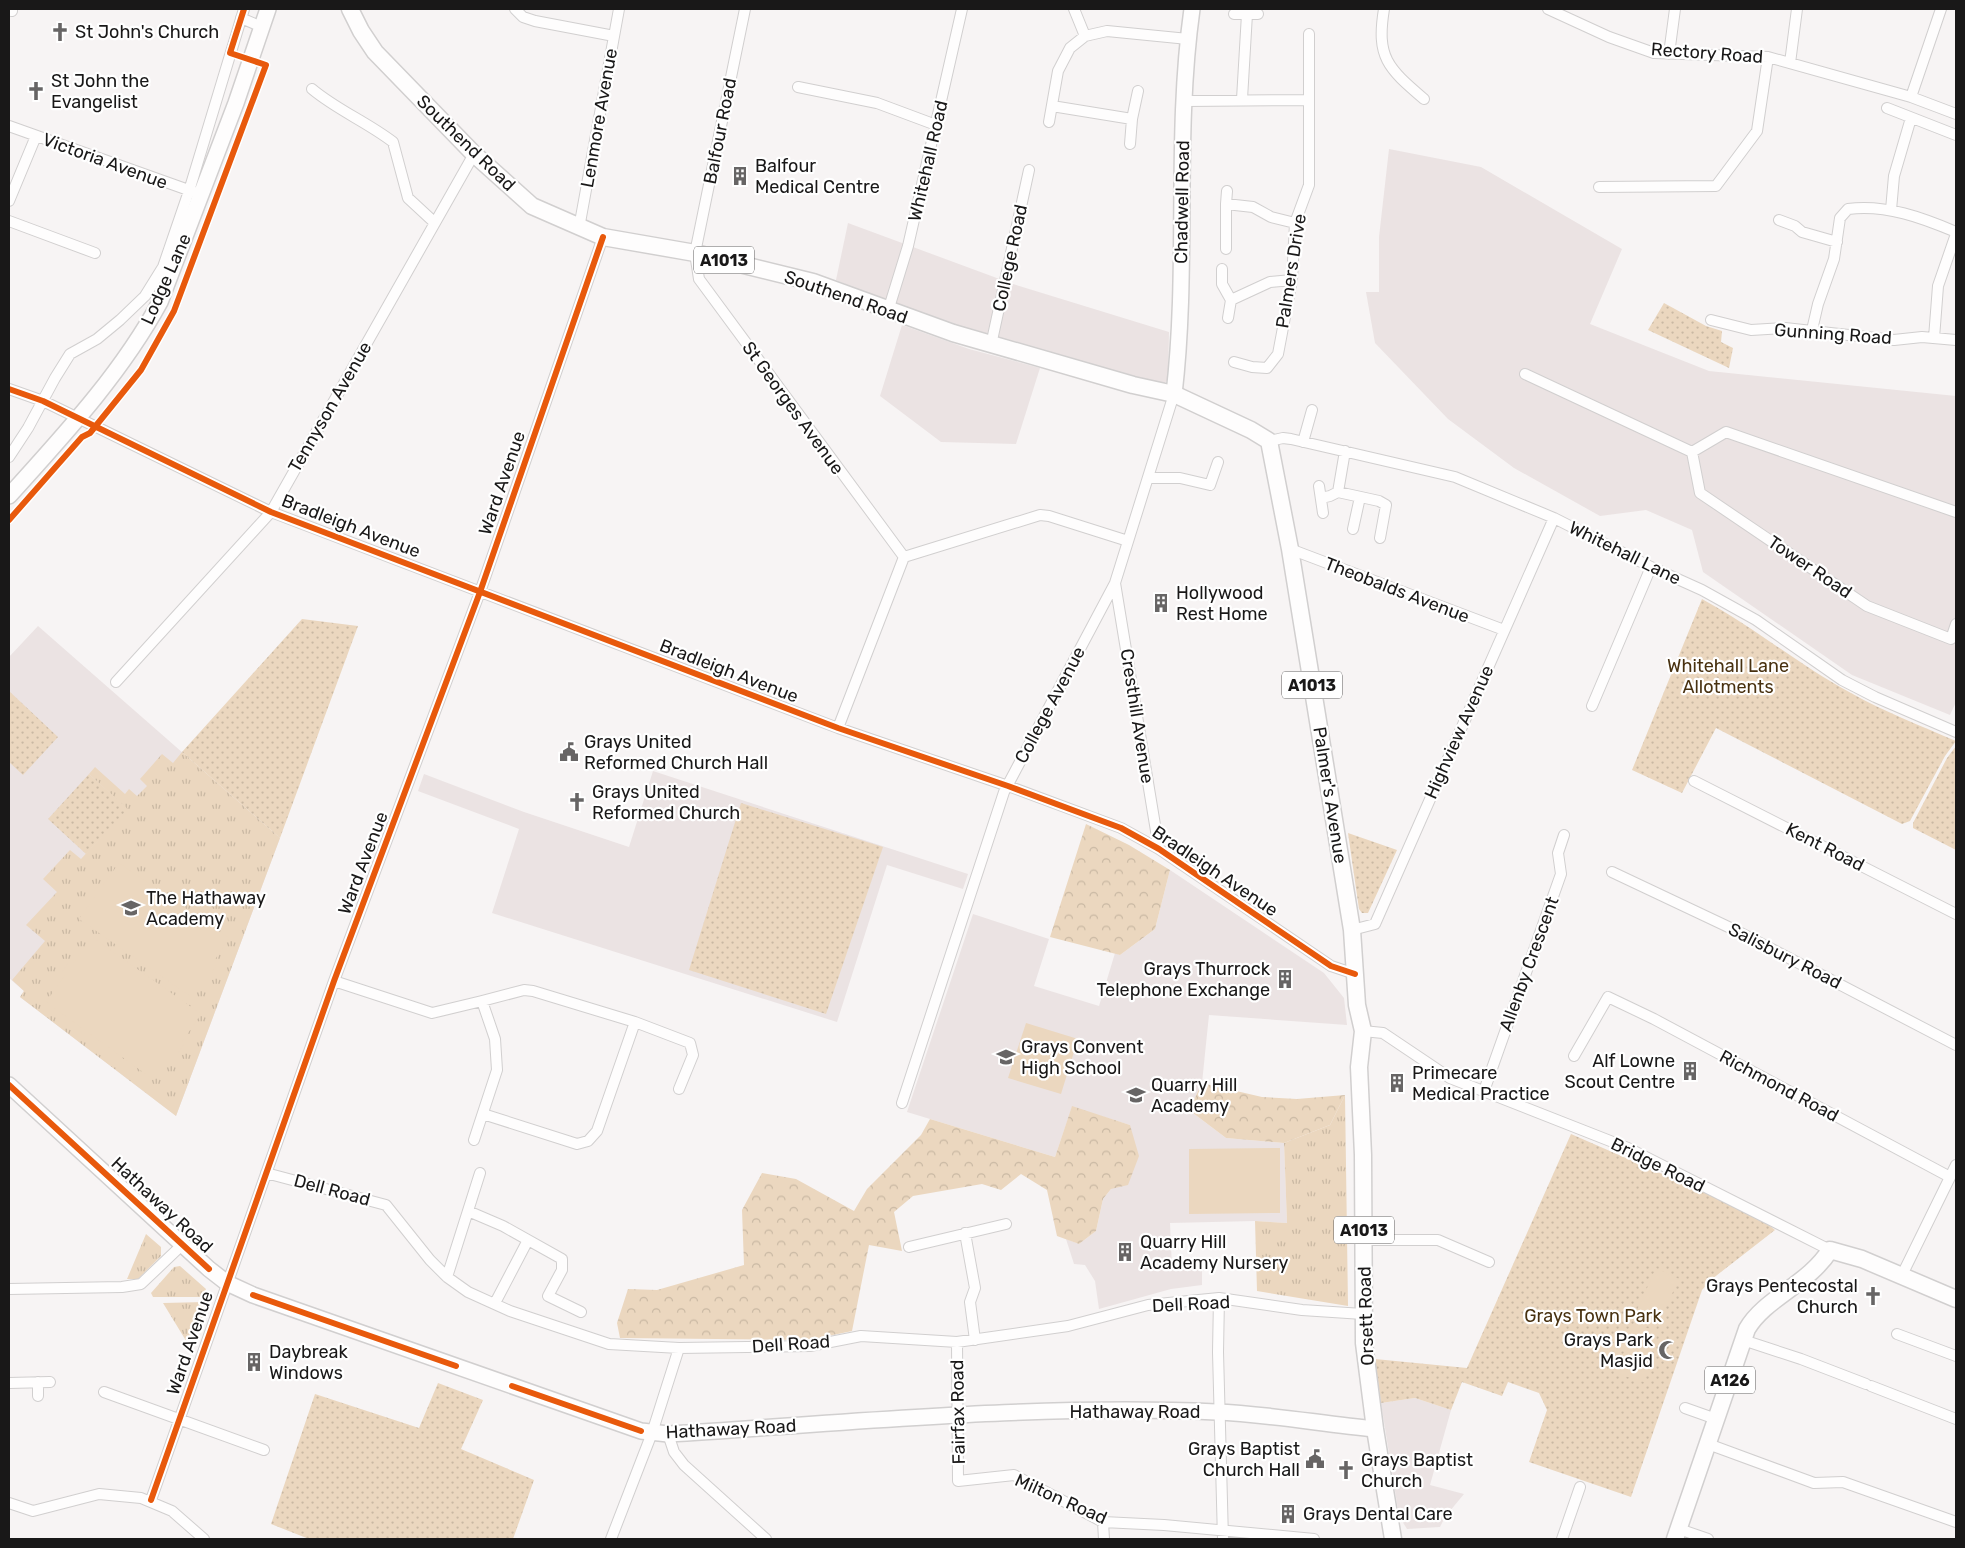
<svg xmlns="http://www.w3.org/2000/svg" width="1965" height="1548" font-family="Rubik,sans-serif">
  <defs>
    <pattern id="grass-tufts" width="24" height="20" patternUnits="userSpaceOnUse" patternTransform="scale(1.25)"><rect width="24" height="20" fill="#ebd7bf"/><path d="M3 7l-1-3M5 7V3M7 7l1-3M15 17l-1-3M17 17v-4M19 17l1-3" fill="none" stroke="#c9b8a3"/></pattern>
    <pattern id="forest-crowns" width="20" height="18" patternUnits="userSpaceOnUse" patternTransform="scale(1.25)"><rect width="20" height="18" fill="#ebd7bf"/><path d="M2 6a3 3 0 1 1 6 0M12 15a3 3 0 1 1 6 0" fill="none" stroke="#c9b8a3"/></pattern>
    <pattern id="park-dots" width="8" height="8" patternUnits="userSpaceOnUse" patternTransform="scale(1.25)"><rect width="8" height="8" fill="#ebd7bf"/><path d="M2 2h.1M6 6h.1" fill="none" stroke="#c9b8a3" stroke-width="1.8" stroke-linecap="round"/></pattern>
  </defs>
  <rect width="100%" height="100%" fill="#f7f4f4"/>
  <path fill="#ebe3e3" d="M1389,149L1481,167L1622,249L1590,324L1709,371L1956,396V702L1950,715L1852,675L1703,572L1692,530L1646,510L1600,516L1514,468L1448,419L1375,343L1366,292H1379V237Z
    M848,223L1013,284L1169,332L1168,379L1165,383L1161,385L985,335L885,301L836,280Z
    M902,325L969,349L1040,368L1016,444L941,442L880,396Z
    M38,626L280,838L176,1116L20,997L24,991L9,978V657Z
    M653,771L968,874L963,889L887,865L837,1022L492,913L519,829L418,791L424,774L524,812L629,847Z
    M1170,870L1324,973L1344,998L1347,1025L1209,1015L1202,1083L1189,1110L1226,1138L1284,1143L1287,1223L1255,1221L1170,1223L1172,1268L1202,1266V1285L1171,1289L1099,1309L1095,1281L1085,1265L1074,1264L1066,1239L1079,1244L1096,1231L1103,1199L1111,1189L1130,1125L1072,1107L1055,1157L907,1112L973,914L1049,939L1034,986L1099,1006L1115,953L1120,955L1155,929Z
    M1415,1398L1451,1410L1430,1485L1464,1494L1445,1517L1440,1527L1407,1529L1399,1516L1381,1403Z"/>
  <path fill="url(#grass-tufts)" d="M182,752L280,838L176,1116L20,997L24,991L12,980L45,941L26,925L57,892L43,879L70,850L81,859L127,809L89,774L95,767L125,794L129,789L137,796L147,786L140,779L162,754L173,763Z
    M1345,1095L1348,1306L1257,1291L1255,1221L1287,1223L1284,1143L1330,1125Z
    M146,1234L161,1247V1256L138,1279H127Z
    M180,1266L206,1289L203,1297H153L151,1293L174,1267Z
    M205,1302L206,1308L192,1345L188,1344L163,1303Z"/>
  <path fill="url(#forest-crowns)" d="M1086,824L1129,845L1170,870L1155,929L1120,955L1050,937Z
    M1202,1083L1262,1097L1297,1099L1345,1095L1330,1125L1284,1143L1226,1138L1189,1110Z
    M1072,1106L1130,1125L1139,1156L1128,1185L1111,1189L1103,1199L1096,1231L1079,1244L1057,1236L1047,1190L1021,1174L1001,1190L982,1184L913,1196L894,1212L902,1251L869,1245L852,1331L809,1340L620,1338L617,1323L628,1289L657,1290L744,1265L742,1210L762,1173L796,1179L854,1211L867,1189L921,1135L930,1119L1055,1157Z"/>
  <path fill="url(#park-dots)" d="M1664,303L1706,326L1722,331L1721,342L1733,348L1729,368L1648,330Z
    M1702,599C1754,627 1799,665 1851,693C1885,712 1921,726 1956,741L1945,756L1910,821L1902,824L1716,728L1682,793L1632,770Z
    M302,619L358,626L280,838L182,752Z
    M9,691L58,737L23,775L9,762Z
    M1956,746V850L1913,828V823L1947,758Z
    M89,774L128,809L86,854L48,819Z
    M741,803L883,847L826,1014L689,970Z
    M1348,833L1397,850L1368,913H1362L1359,909Z
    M1571,1134L1756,1215L1775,1230L1712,1279L1702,1290L1631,1497L1529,1462L1547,1410L1539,1393L1508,1382L1502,1396L1462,1382L1451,1410L1415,1398L1381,1403L1375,1359L1467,1368Z
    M438,1383L483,1400L461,1449L534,1480L513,1539H309L271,1524L315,1394L419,1428Z"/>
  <path fill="#ebd7bf" d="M119,863L229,938L214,961L217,964L211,974L208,972L190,996L79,919L96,895L93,893L100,883L103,885Z
    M92,937L201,1014L182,1042L184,1044L178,1053L175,1052L154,1080L46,1002L65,975L62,972L68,963L72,965Z
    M1026,1023L1078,1039L1061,1094L1008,1078Z
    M1280,1148V1213L1189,1214V1149Z
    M1656,1268L1679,1279L1656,1328L1634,1317Z
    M1632,1324L1658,1331L1644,1382L1618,1374Z"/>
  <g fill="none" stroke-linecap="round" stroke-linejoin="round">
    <g stroke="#d1cfcf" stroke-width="12">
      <path id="street" d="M9,9L12,11
        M515,9L523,17L535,21L614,36
        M745,9L695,253L699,279L904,557
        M1074,9L1085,36
        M1384,9C1376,58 1388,68 1424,99
        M1548,9L1609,37L1654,53L1768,57L1911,97L1956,114
        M1234,14H1247L1242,99
        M1247,14H1258
        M241,18L262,27
        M1309,34V100
        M1669,54L1675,9
        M1790,63L1797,9
        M798,87L877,103L936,125
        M312,89C337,110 367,122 393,142L408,198L435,223
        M1911,97L1941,9
        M1185,101L1309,100V185L1295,223L1292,280L1278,354L1267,368L1252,367L1234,362
        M1052,106L1132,119
        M1887,108L1956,135
        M1049,122L1058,71L1070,48L1085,36L1107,31L1188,39
        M9,126L194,192
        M1130,144L1132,119L1138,91
        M1599,187L1716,186L1757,131L1768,57
        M9,201L36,136
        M1226,204L1227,191
        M1891,210L1894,176L1911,118
        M1779,220L1795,226L1802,232L1837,242
        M9,221L95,253
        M579,228L619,9
        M1226,249V204L1253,207L1271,217L1295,223
        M1222,269V284L1231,300L1228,318
        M1231,300L1270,282L1292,280
        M888,311L908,246L962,9
        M1711,320L1751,330L1785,328L1894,340L1922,337L1956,340
        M1812,330L1818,304L1834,259L1840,218L1848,209C1886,204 1923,218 1956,232
        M1934,338L1938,286L1956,234
        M991,345L1029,170
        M1525,374L1692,452
        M9,389L43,401L271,512L838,728L1008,786L1121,828L1159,849L1331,966L1355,974
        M1269,441L1283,438L1291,439L1455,477L1554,518L1651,567L1702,590L1756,620L1842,680L1875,697L1956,732
        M1303,442L1312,410
        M9,457L28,428L55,378L70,354L97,339L120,320L145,296L163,267L189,191L244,9
        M1148,478H1180L1210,485L1218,462
        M1319,486L1323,513
        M1338,492L1379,501L1386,505L1380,538
        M1321,498L1330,496L1338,492L1345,451
        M1956,512L1726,432L1692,452L1700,493L1867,606L1951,639L1956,624
        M1353,529L1360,497
        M1290,549L1504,630
        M1115,583L1159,849
        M116,682L271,512L474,154
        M1592,706L1651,567
        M838,728L904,557L1040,515L1049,516L1128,541
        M1694,781L1956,914
        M1612,872L1739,932L1956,1045
        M1352,930L1375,924L1554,518
        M334,981L432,1013L482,1001
        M635,1022L690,1043L693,1055L679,1089
        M1363,1031L1383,1033L1450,1078L1628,1148L1830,1250
        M1574,1056L1608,997L1654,1019L1950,1177
        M1484,1091L1561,874L1558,853L1564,835
        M902,1103L1004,792L1115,583L1174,394
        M474,1140L497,1070L495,1039L482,1001L524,990L533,991L635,1022L597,1131L588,1141L577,1144L483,1114
        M266,1173L386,1205L430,1260L447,1277L468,1292L510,1311L609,1344L679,1348L810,1346L861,1336L957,1342L1068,1326L1148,1305L1219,1298L1302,1310L1363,1314
        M468,1211L503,1226L562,1259V1270L548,1296L581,1312
        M965,1233L975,1288L970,1302L975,1340
        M1364,1240H1438L1489,1262
        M909,1247L1006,1224
        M1902,1275L1956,1165
        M447,1277L480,1173
        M9,1289L122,1287L141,1284L183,1244
        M1219,1298L1218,1352L1223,1539
        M495,1303L528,1240
        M1897,1334L1956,1356
        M1743,1340L1801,1359L1866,1384
        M957,1342L958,1481L1014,1475L1103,1522L1164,1525L1314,1539
        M38,1382V1396
        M9,1383L50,1382
        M1871,1386L1956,1419
        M104,1392L264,1450
        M1685,1408L1716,1419
        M668,1434L674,1452L684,1465L766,1539
        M1708,1444L1814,1483L1843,1482L1956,1522
        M151,1500L334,981L480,592L603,237
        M9,1503L33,1511L99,1494L141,1498L172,1511L204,1539
        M1103,1522L1104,1539
        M1679,1529L1708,1539
        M611,1539L652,1433L679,1348
        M1562,1539L1580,1487"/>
    </g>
    <g stroke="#d1cfcf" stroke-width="18">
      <path id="secondary" d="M1174,394C1189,267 1174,137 1192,9
        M9,496C63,436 121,374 160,302L236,103L268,9
        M9,1085L209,1269L227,1283L253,1295L641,1431L668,1434C850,1423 1034,1404 1216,1412C1269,1414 1322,1424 1375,1429"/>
    </g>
    <g stroke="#d1cfcf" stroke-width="19">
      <path id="primary" d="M350,9L361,31L375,52L474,154L532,206L603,237L695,253L813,282L953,333L1133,385L1174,394L1251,430L1269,441L1290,549L1352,930L1357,1005L1363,1031L1359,1067L1363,1155L1364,1343L1375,1429L1393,1539
        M1675,1539L1747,1329C1765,1298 1809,1284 1830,1250L1862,1259L1956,1299"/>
    </g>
    <use href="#street" stroke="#fefdfd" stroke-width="10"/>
    <use href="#secondary" stroke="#fefdfd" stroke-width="15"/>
    <use href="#primary" stroke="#fefdfd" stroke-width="16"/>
    <g stroke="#fff" stroke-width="9">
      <path id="cycleway" d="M9,389L43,401L271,512L838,728L1008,786L1121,828L1159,849L1331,966L1355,974
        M9,520L82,437L90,433L141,370L174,311L266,65L230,53L244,9
        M9,1085L209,1269
        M253,1295L456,1366
        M512,1386L641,1431
        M151,1500L334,981L480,592L603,237"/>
    </g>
    <use href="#cycleway" stroke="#e8590c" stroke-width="6"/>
  </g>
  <defs>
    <g id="church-bare" transform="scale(1.5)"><path d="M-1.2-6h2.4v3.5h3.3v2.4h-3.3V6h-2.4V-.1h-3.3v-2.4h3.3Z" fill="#676565" stroke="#fff" stroke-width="2.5" paint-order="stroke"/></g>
    <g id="building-bare" transform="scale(1.5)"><path d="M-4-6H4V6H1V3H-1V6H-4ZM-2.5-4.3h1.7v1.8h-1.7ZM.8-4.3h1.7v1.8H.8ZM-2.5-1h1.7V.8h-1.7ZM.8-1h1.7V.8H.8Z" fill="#676565" stroke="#fff" stroke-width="2.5" paint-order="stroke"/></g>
    <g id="civic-bare" transform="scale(1.5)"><path d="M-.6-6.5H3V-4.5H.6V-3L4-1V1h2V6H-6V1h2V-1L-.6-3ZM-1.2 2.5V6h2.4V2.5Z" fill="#676565" stroke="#fff" stroke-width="2.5" paint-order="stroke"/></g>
    <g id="school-bare" transform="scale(1.5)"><path d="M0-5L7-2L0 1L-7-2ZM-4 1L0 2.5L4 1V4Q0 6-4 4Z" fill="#676565" stroke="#fff" stroke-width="2.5" paint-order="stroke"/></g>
    <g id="mosque-bare" transform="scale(1.5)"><path d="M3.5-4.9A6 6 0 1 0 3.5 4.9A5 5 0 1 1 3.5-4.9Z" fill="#676565" stroke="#fff" stroke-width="2.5" paint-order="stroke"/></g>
  </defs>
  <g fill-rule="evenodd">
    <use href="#church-bare" x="60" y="32"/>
    <use href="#church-bare" x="36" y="91"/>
    <use href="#building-bare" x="740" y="176"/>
    <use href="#building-bare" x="1161" y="603"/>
    <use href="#civic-bare" x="569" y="752"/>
    <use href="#church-bare" x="577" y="802"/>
    <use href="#school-bare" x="131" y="908"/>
    <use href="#building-bare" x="1285" y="979"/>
    <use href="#school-bare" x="1006" y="1057"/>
    <use href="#building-bare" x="1690" y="1071"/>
    <use href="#building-bare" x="1397" y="1083"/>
    <use href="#school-bare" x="1136" y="1095"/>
    <use href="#building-bare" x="1125" y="1252"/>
    <use href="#church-bare" x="1873" y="1296"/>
    <use href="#mosque-bare" x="1668" y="1350"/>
    <use href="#building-bare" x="254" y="1362"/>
    <use href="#civic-bare" x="1315" y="1459"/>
    <use href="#church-bare" x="1346" y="1470"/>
    <use href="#building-bare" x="1288" y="1514"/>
  </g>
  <g text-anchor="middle" stroke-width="4.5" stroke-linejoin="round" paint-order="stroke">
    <g fill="#fff" stroke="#5e5d5d" stroke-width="1">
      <rect x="694" y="246.5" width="60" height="27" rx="4"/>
      <rect x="1282" y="671.5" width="60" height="27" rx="4"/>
      <rect x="1334" y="1216.5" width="60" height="27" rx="4"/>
      <rect x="1705" y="1366.5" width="50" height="27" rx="4"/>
    </g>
    <g font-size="16" font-weight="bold" fill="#191818">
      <text x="724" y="266">A1013</text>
      <text x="1312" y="691">A1013</text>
      <text x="1364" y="1236">A1013</text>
      <text x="1730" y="1386">A126</text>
    </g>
    <g font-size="18" fill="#191818" stroke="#fff" text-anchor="start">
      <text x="75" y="38">St John's Church</text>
      <text x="51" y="87">St John the<tspan x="51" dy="21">Evangelist</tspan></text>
      <text x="755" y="172">Balfour<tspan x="755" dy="21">Medical Centre</tspan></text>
      <text x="1176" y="599">Hollywood<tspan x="1176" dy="21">Rest Home</tspan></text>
      <text x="584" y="748">Grays United<tspan x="584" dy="21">Reformed Church Hall</tspan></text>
      <text x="592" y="798">Grays United<tspan x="592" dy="21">Reformed Church</tspan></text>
      <text x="146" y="904">The Hathaway<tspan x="146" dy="21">Academy</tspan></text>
      <text x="1270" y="975" text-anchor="end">Grays Thurrock<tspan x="1270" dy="21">Telephone Exchange</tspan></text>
      <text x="1021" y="1053">Grays Convent<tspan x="1021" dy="21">High School</tspan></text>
      <text x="1675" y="1067" text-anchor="end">Alf Lowne<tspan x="1675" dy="21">Scout Centre</tspan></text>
      <text x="1412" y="1079">Primecare<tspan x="1412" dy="21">Medical Practice</tspan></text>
      <text x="1151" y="1091">Quarry Hill<tspan x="1151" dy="21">Academy</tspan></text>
      <text x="1140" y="1248">Quarry Hill<tspan x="1140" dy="21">Academy Nursery</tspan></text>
      <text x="1858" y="1292" text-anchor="end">Grays Pentecostal<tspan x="1858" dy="21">Church</tspan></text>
      <text x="1653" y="1346" text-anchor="end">Grays Park<tspan x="1653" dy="21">Masjid</tspan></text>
      <text x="269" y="1358">Daybreak<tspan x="269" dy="21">Windows</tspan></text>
      <text x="1300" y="1455" text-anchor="end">Grays Baptist<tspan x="1300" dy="21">Church Hall</tspan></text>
      <text x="1361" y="1466">Grays Baptist<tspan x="1361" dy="21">Church</tspan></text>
      <text x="1303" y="1520">Grays Dental Care</text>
    </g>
    <g font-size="18" fill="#191818" stroke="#fff">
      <text transform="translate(1707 53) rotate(4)" y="6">Rectory Road</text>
      <text transform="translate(599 118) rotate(-80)" y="6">Lenmore Avenue</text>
      <text transform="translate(720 131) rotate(-79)" y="6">Balfour Road</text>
      <text transform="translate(466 143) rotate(44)" y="6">Southend Road</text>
      <text transform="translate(105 161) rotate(20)" y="6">Victoria Avenue</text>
      <text transform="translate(928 161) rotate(-77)" y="6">Whitehall Road</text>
      <text transform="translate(1182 202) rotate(-89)" y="6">Chadwell Road</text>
      <text transform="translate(1010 258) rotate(-78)" y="6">College Road</text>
      <text transform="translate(1291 271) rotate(-81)" y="6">Palmers Drive</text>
      <text transform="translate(166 279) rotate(-66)" y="6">Lodge Lane</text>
      <text transform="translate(846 297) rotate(19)" y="6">Southend Road</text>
      <text transform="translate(1833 334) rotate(4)" y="6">Gunning Road</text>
      <text transform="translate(330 407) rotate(-60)" y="6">Tennyson Avenue</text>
      <text transform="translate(793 408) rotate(54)" y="6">St Georges Avenue</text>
      <text transform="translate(502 483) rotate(-71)" y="6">Ward Avenue</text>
      <text transform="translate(351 526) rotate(21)" y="6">Bradleigh Avenue</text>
      <text transform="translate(1625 553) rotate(26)" y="6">Whitehall Lane</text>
      <text transform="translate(1810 567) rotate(34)" y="6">Tower Road</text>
      <text transform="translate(1397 590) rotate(21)" y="6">Theobalds Avenue</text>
      <text transform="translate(729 671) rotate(21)" y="6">Bradleigh Avenue</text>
      <text transform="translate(1050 705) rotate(-62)" y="6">College Avenue</text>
      <text transform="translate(1137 716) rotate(81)" y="6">Cresthill Avenue</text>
      <text transform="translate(1459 732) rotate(-66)" y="6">Highview Avenue</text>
      <text transform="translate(1330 795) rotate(81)" y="6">Palmer's Avenue</text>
      <text transform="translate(1825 847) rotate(27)" y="6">Kent Road</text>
      <text transform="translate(363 863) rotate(-69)" y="6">Ward Avenue</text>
      <text transform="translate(1215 871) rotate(34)" y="6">Bradleigh Avenue</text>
      <text transform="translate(1785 956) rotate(27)" y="6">Salisbury Road</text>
      <text transform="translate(1529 964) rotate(-70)" y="6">Allenby Crescent</text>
      <text transform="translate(1779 1086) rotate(28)" y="6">Richmond Road</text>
      <text transform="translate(1658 1165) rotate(26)" y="6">Bridge Road</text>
      <text transform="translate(332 1190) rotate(15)" y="6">Dell Road</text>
      <text transform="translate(162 1205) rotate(43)" y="6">Hathaway Road</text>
      <text transform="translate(1191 1304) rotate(-3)" y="6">Dell Road</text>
      <text transform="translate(1366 1316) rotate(-92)" y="6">Orsett Road</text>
      <text transform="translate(190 1343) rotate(-71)" y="6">Ward Avenue</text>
      <text transform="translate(791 1344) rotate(-4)" y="6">Dell Road</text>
      <text transform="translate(958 1412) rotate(-91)" y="6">Fairfax Road</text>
      <text x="1135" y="1418">Hathaway Road</text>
      <text transform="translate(731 1429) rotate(-3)" y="6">Hathaway Road</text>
      <text transform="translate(1061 1499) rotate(24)" y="6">Milton Road</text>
    </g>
    <g font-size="18" fill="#483110" stroke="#fff">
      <text x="1728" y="672">Whitehall Lane<tspan x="1728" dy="21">Allotments</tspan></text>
      <text x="1593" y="1322">Grays Town Park</text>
    </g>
  </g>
  <rect width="1965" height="1548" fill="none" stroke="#191818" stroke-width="20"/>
</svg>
